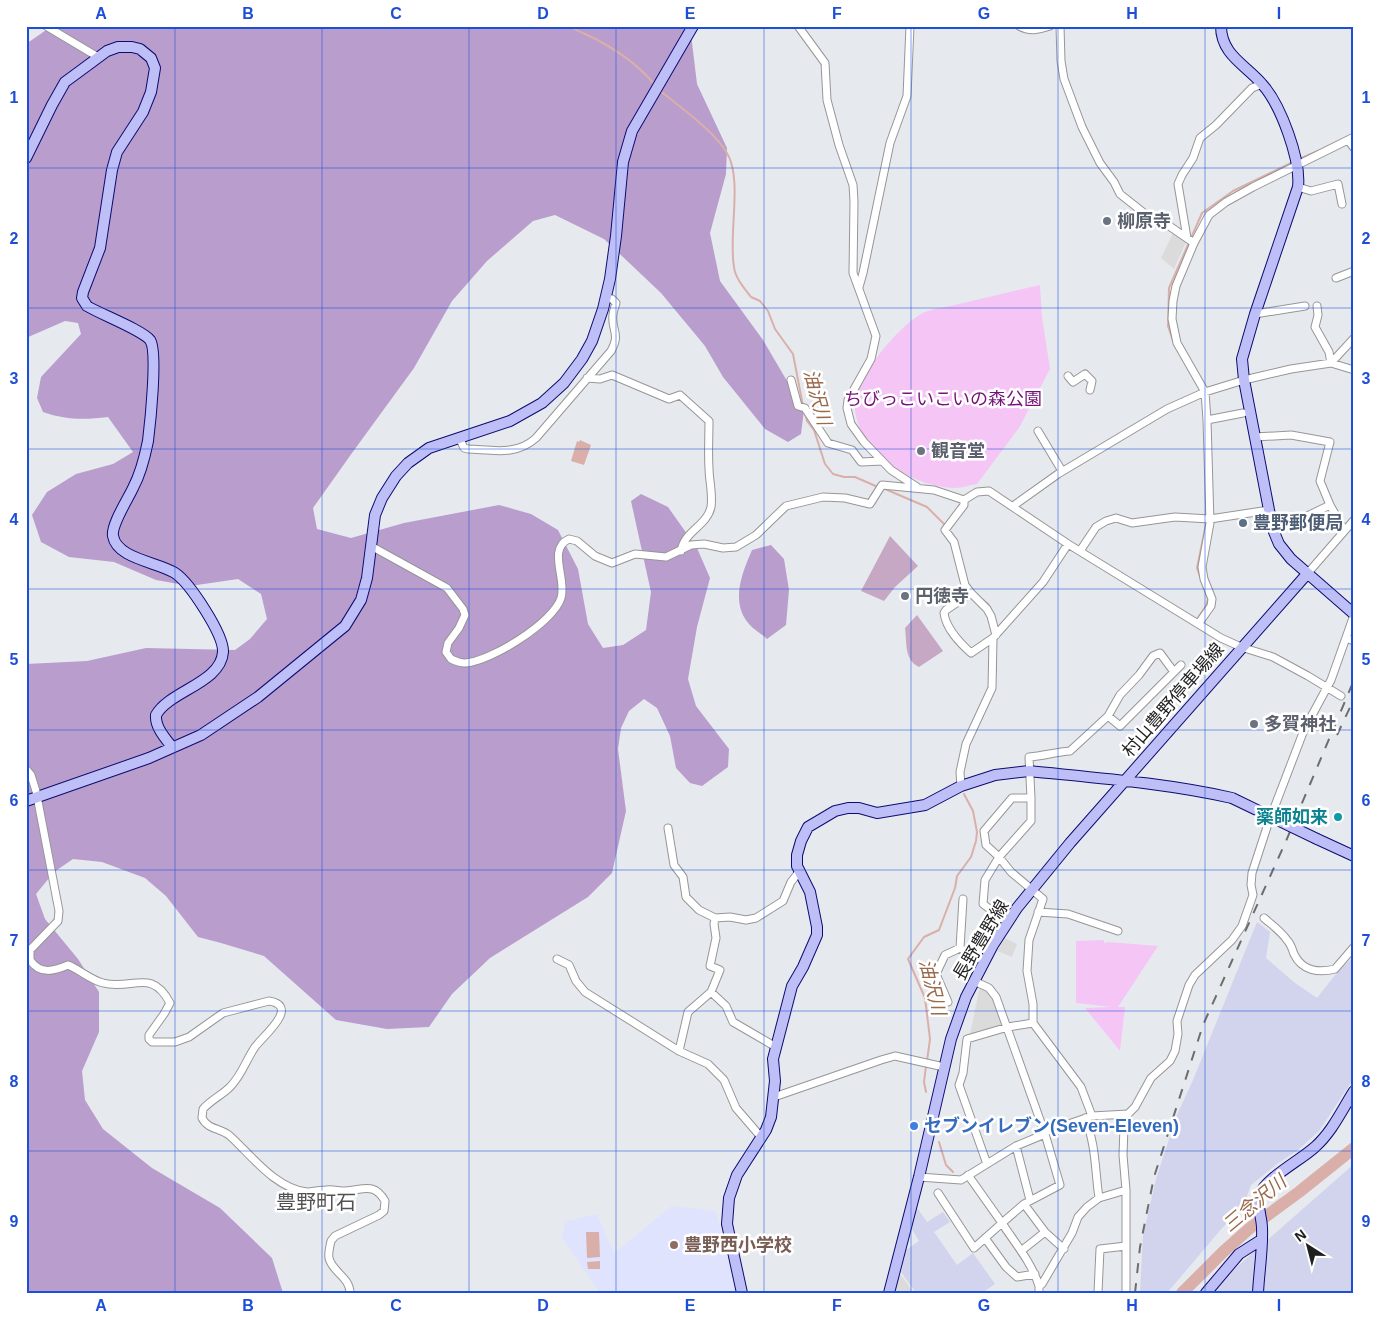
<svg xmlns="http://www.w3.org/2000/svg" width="1380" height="1319" font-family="Arial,'Noto Sans JP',sans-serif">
  <rect width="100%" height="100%" fill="#e6eaef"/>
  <path fill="#e0e3fd" d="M672,1206L716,1211L736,1293H600L562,1238L565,1221L597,1214L614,1253Z"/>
  <path fill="#d2d3ec" d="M1257,922L1270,932L1266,958L1295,983L1317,998L1339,970L1354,957V1078L1319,1131L1298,1150L1277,1164L1251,1185L1242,1210L1223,1227L1167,1293H1140L1143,1236L1156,1179L1177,1115L1193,1080Z
    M1354,1164V1293H1207Z
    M915,1209H918L927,1222L943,1212L950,1222L934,1232L957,1265L973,1253L995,1284L982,1293H916L901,1272L906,1250L919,1241L911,1228Z"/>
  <path fill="#b99dcc" d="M52,26H690L697,84L727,148L726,174L710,233L720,281L763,340L804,410L801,434L788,442L765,429L723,377L705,346L661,293L604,239L555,215L533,221L487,261L452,301L414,368L352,453L313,508L317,529L351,538L404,523L499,505L531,514L558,530L578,569L588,624L603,648L623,645L646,630L651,592L631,501L641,494L668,507L697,548L710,578L697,627L688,679L696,706L729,749L728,767L702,786L690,783L676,768L670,736L657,708L644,699L629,711L621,728L618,749L626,811L612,873L588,897L490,958L452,994L429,1027L387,1029L336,1020L264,956L221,943L198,937L166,896L145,878L102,862L73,859L54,872L36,894L45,919L78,959L99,992V1032L82,1071L85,1100L103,1129L152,1168L220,1208L272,1258L283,1293H26V664L87,661L146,648L235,650L250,639L267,619L261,594L238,579L190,586L156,580L114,562L69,557L41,542L32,515L47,492L76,474L113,464L133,452L108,417C84,420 66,420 43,412L37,398L41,377L81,334L78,323L65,321L26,338V44Z
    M771,545L784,559L789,590L786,625L767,639C762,634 754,630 749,624C730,602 742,573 752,550Z"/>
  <path fill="#c6a8c5" d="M890,536L918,566L895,587L884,601L861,591Z
    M917,615L943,651L919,667C904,660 907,643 905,628Z"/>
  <path fill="#f5c5f6" d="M1040,285L1042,317L1050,369L1019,428L977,484C970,485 962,488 955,488C913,487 860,454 855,410C851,382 900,323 925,312C935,308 948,307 959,304C986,298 1013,291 1040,285Z
    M1104,940V943L1108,942L1158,946L1118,1007H1125L1120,1051L1085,1008L1112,1007L1076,1003V941Z"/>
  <path fill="#dbdbdb" d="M1174,231L1186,242L1174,269L1161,258Z
    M1005,938L1017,944L1012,957L997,951Z
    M980,986L989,988L1004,1024L970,1034Z
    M900,1274L914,1293H895Z"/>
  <path fill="#daafa9" d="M580,440L591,445L584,465L571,461L577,441L579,442Z
    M599,1232L600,1257L587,1258L586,1232Z
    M600,1261V1269H588L587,1262Z"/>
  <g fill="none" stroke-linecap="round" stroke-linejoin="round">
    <path stroke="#daafa9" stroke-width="2" d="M569,26C579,32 591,36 601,42C621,53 640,67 654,84
      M659,90C679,106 714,131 727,153C743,180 728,235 734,267C735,278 745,289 751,297L760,301L768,311L775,329L793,354L803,406
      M1299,159L1318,151
      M1173,341L1168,326L1169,288L1202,213L1233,191L1293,162
      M805,413L807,421L814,430L825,464L833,474L844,477H855L878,487
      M885,489L927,507L946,526
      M982,599L988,604L991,609
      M1197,619L1206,606L1208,599L1197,568L1206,524
      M996,672V654
      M927,1061L930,1039L925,998L908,959L924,937L939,930L955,888L957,876L971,857L976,841L977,832L973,811L964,794
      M926,1092L924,1082L926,1066
      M939,1142L946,1165L953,1172
      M969,1182L997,1222
      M1000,1227L1023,1260"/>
    <path stroke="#daafa9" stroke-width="12" d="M1182,1293L1223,1252L1250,1228L1299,1192L1354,1148"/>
    <g stroke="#969696" stroke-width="9">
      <path id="street" d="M46,26L98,57
        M798,26L825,63L827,100L839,145L853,185L854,201L853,273L876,336L871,359L848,400L847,408L851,424L864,442L891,470L917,487
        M1019,26C1030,32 1038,30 1050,26
        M1060,26L1061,61L1064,79L1082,127L1100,163L1114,182L1120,194L1144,213L1162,221L1194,243
        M1348,140L1354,148
        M1298,187L1311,191L1338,184L1342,204
        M1187,238L1178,184L1182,175L1193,158L1200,138L1216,125L1252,88L1262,84
        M1336,278L1354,271
        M859,287L863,273L890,143L907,96L910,26
        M1317,306L1318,315L1315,327L1329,352L1331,363L1354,370
        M1255,314L1305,306
        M1068,376L1073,382L1085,374L1092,381L1090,390
        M587,378L600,379L612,375L669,399L680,395L709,421C709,436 708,452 709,468C709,480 713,494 711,507C707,526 684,531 681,551
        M791,380L798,406L805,408L828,443L852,450L861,462L882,461
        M1207,420L1243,413
        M1038,431L1062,471
        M459,437L464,448L468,449C493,450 516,456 536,438L611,351C621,333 611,331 613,315C613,311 615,307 616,303L612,299L606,298
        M1255,437L1291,435L1330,442L1320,481L1330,505
        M964,500V505L945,530L954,542L965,585L971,593L987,609L991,616L996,635
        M1013,506L1058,474L1167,409L1205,392L1244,380L1291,369L1331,363L1354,338
        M1274,532L1330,505L1344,530
        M371,546L447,588L463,609L465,615L459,628L448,643L446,652L451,659C455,661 460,663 465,663C490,662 554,622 561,598C567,579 547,549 569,539L577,541L595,556L612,563L635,554L666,557L691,545L704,544L723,548L736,547L756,535L786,506L823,497L845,498L870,504L882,485L934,490L964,500L977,492L989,491L1068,544L1221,638L1241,647L1273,657L1308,676L1341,696
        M1080,551L1096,527L1106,521L1116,518L1132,523L1175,517L1210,519L1269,510
        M1307,574L1354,520
        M971,593L946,610L944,613C946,629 960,643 971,653L993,638
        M1199,623L1211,606L1212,599L1204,579L1202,567L1210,523L1207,420L1205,392L1177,343L1172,319L1173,301L1176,286L1194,243L1209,215L1226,202L1253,187L1354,137
        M1346,638L1354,641
        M1108,716L1120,726L1181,665
        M26,769L31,775L36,791L59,911L58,921L30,950V960C40,975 54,971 68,965C80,970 91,980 103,983C132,991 151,967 170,1003L164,1014L149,1035V1039L152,1042H175L189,1037L223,1013L269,1001C301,1006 262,1037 255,1047C246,1060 242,1075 230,1087C222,1095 211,1100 203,1109L202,1118C208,1130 221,1128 230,1136C251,1155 276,1189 307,1192C313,1192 319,1190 326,1190C332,1189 339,1191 345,1191C364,1190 374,1182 385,1201L384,1211L379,1215L335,1236L331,1241C330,1246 328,1253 329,1258C332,1272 350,1277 350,1293
        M961,786L960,772L966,744L992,688L993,638L1043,582L1068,544
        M668,828L674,865L683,877L686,897L699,910L715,918
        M963,899L960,948L984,961
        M1038,912L1068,914L1118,931
        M1264,918C1272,925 1281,931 1287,940C1291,944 1292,949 1294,954C1302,971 1319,973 1335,969L1354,947
        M1007,922L983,904L985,880L999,857L1031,821V798
        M557,959L569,965L576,981L585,992L679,1051L708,1064L724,1080L736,1108L761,1137
        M711,992L726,1006L733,1022L776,1047
        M948,1002L936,974L945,955L960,948
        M679,1051L688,1012L711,992L720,970L710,966L716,938L714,924L715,918L730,917L746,920L756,918L783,901L791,882L799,872
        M774,1097L881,1060L895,1056L944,1067
        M1128,1114L1092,1116L1081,1087L1033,1023V1004L1027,971L1029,940L1043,899L1011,872L999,857L986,845L984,831L1012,798H1031L1029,757C1043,756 1056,752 1070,751L1108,716L1120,695L1139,675L1153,656L1160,653L1174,672
        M1085,1118C1096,1144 1095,1171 1099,1198
        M1045,1132L1089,1117
        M1016,1146L1030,1200
        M987,1164L959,1085L963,1073L967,1039L1008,1027L1033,1023
        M968,1175L1002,1223L1024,1204L1045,1232L1064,1249
        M919,1177L961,1180L1016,1146L1045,1134L996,997L989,988L974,981
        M938,1193L974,1248L1002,1223C1015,1243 1032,1263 1039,1286
        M1024,1204L1060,1185L1045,1134
        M985,1238L1006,1267L1017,1277L1035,1274
        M1021,1251L1045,1232
        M1039,1293V1286L1042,1284L1072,1233L1078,1217L1087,1207L1099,1198L1126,1190
        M1098,1293L1100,1249L1126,1246
        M1126,1293V1190L1123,1155L1124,1127L1128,1114L1135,1107L1151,1078L1170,1061L1175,1051L1178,1034L1177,1021L1189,985L1195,975L1232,940L1242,926L1253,895L1251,885L1252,873L1268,824L1304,730L1331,680L1354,615"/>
    </g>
    <g stroke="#0d0b70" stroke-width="12">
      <path id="secondary" d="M1221,26C1221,55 1246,65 1262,84C1281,105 1301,160 1298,187L1255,314L1242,359L1244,380L1269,510L1274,532L1279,544L1291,559L1354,614
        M26,158L52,105L65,82L80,71L107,51L118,47H132L140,49L151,58L155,68L151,92L143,112L117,152L112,170L100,248L83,292L82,298L87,306C100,314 142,330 150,340C158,351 150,425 148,441C145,456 140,475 133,488C128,499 111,525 113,536C117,559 158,562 175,573C190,583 224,635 223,652C221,683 169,691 156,715C155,727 165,738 172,747
        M26,801L149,758L201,735L258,697L345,626L361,600L367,578L375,515L382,498L396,476L408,463L429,448L510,421L542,403L564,383L582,359L592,341L603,309L610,279L616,236L623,162L632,131L693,26
        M1317,839L1354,856
        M742,1293L727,1224L729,1198L737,1175L766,1130L771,1117L775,1081L773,1059L792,986L803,967L817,935V927L810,892L797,866V855L801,841L808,827L835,811L848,808H859L877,813L925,805L961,786L995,775L1029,771C1097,778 1165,783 1232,798
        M889,1293L919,1177L951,1039L966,997L993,945L1017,908L1070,843L1307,574
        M1206,1293L1239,1254L1261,1240
        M1258,1293C1259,1272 1263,1249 1262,1228C1262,1217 1256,1205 1260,1194C1266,1178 1301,1160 1315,1147C1332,1132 1342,1110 1354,1091"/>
    </g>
    <use href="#street" stroke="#fff" stroke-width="7"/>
    <use href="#secondary" stroke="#bdbff6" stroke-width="10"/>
    <path stroke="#6d6d6d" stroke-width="2" stroke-dasharray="10 10" stroke-linecap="butt" d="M1337,735L1354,699
      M1135,1293L1140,1247L1154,1177L1203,1025L1286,841L1354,680"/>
    <g stroke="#0d0b70" stroke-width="12" stroke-linecap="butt">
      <path id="secondary-bridge" d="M1232,798L1317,839"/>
    </g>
    <use href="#secondary-bridge" stroke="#bdbff6" stroke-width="10"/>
  </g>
  <path fill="none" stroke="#1d4ed8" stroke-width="1" stroke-opacity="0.55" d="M175,26V1293M322,26V1293M469,26V1293M616,26V1293M764,26V1293M911,26V1293M1058,26V1293M1205,26V1293M26,168H1354M26,308H1354M26,449H1354M26,589H1354M26,730H1354M26,870H1354M26,1011H1354M26,1151H1354"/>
  <g fill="#6b7280" stroke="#fff" stroke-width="2">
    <circle cx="1107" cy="221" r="5"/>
    <circle cx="921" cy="451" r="5"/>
    <circle cx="905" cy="596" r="5"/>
    <circle cx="1254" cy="724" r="5"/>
  </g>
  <circle fill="#5c6f8a" stroke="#fff" stroke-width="2" cx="1243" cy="523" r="5"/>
  <circle fill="#0f9aa8" stroke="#fff" stroke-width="2" cx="1338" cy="817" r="5"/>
  <circle fill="#3f7fe0" stroke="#fff" stroke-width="2" cx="914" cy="1126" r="5"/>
  <circle fill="#8d6e63" stroke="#fff" stroke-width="2" cx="674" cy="1245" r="5"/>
  <g text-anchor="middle" stroke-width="5" stroke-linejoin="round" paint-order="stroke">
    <g font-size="18" font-weight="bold" fill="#5b616d" stroke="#fff" text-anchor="start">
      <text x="1117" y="227">柳原寺</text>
      <text x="931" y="457">観音堂</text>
      <text x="915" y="602">円徳寺</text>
      <text x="1264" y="730">多賀神社</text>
    </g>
    <g font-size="18" fill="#761277" stroke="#fff">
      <text x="943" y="405">ちびっこいこいの森公園</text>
    </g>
    <g font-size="18" font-weight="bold" fill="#4e5e75" stroke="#fff" text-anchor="start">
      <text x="1253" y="529">豊野郵便局</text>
    </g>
    <g font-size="18" fill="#1f1f1f" stroke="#fff">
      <text transform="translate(1173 700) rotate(-49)" y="6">村山豊野停車場線</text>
      <text transform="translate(981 940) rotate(-59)" y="6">長野豊野線</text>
    </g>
    <g font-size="18" font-weight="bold" fill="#0d838f" stroke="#fff" text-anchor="end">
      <text x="1328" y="823">薬師如来</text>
    </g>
    <g font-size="18" font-weight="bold" fill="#366cbe" stroke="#fff" text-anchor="start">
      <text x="924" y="1132">セブンイレブン(Seven-Eleven)</text>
    </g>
    <g font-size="18" font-weight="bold" fill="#785e54" stroke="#fff" text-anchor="start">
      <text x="684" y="1251">豊野西小学校</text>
    </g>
    <g font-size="19" font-style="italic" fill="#9a6a4b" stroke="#fff">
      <text transform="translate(818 397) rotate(75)" y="7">油沢川</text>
      <text transform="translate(933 987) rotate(76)" y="7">油沢川</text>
      <text transform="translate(1254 1203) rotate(-40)" y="7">三念沢川</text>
    </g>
    <g font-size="20" fill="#525252" stroke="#fff">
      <text x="316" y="1209">豊野町石</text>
    </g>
  </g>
  <rect width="1380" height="1319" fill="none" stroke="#ffffff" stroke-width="55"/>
  <g transform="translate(1308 1246) rotate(324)" stroke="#ffffff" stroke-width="4" paint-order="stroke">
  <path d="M0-4L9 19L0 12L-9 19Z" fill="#1f1f1f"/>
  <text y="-8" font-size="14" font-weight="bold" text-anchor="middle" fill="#1f1f1f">N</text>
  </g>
  <rect x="28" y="28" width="1324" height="1264" fill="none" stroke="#1d4ed8" stroke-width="2"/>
  <g font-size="16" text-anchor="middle" font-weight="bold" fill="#1d4ed8">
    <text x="101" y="19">A</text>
    <text x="248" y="19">B</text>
    <text x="396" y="19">C</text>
    <text x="543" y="19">D</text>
    <text x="690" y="19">E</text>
    <text x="837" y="19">F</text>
    <text x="984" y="19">G</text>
    <text x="1132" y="19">H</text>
    <text x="1279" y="19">I</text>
    <text x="14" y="103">1</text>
    <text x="1366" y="103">1</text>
    <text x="14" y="244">2</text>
    <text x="1366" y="244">2</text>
    <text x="14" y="384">3</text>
    <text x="1366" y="384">3</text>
    <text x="14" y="525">4</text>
    <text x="1366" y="525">4</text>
    <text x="14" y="665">5</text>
    <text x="1366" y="665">5</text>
    <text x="14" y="806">6</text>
    <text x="1366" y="806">6</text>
    <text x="14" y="946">7</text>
    <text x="1366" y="946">7</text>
    <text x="14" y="1087">8</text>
    <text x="1366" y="1087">8</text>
    <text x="14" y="1227">9</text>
    <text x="1366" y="1227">9</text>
    <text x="101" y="1311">A</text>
    <text x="248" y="1311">B</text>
    <text x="396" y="1311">C</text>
    <text x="543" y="1311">D</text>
    <text x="690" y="1311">E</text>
    <text x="837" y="1311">F</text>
    <text x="984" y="1311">G</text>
    <text x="1132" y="1311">H</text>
    <text x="1279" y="1311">I</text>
  </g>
</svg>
